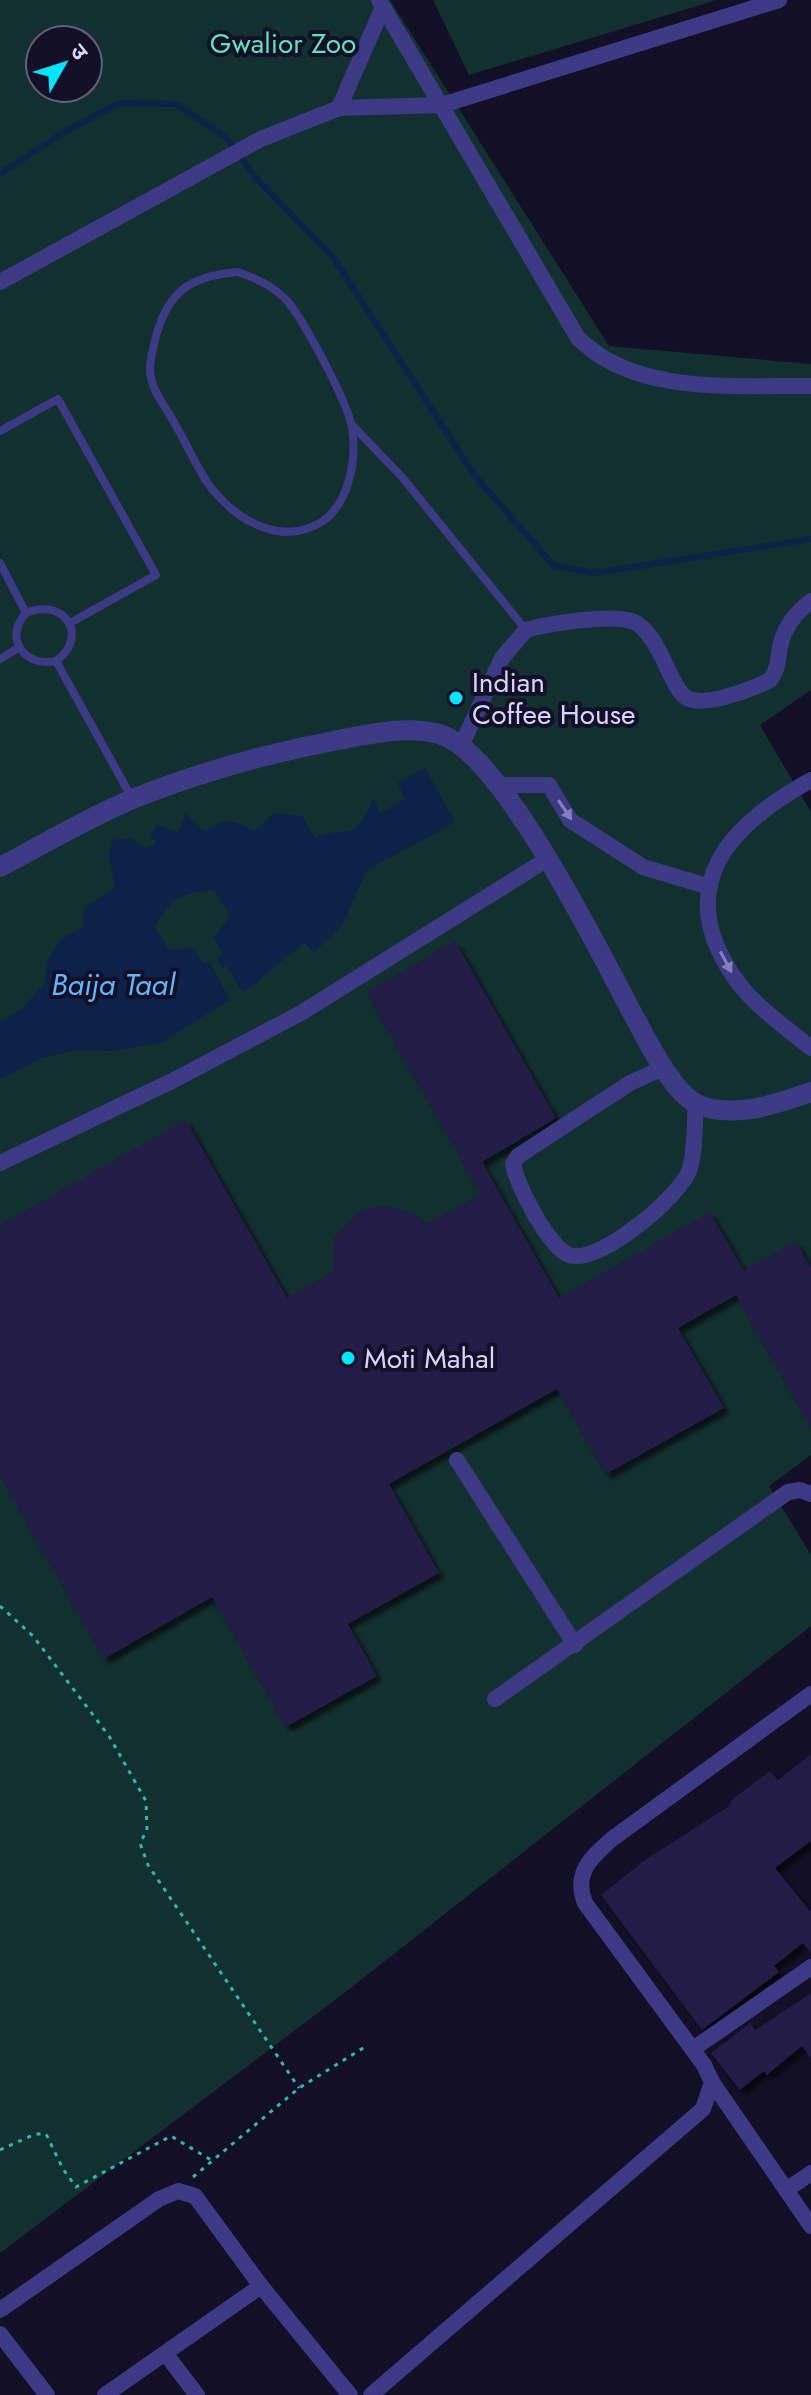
<svg xmlns="http://www.w3.org/2000/svg" width="811" height="2395" font-family="Jost,'Noto Sans Devanagari',sans-serif">
  <defs>
    <filter id="shadow"><feDropShadow dx="5" dy="5" stdDeviation="2" flood-color="#0009"/></filter>
  </defs>
  <rect width="100%" height="100%" fill="#130f26"/>
  <path fill="#12302f" fill-rule="evenodd" d="M0,0H390L609,346L811,364V690L760,725L811,812V1455L769,1486L811,1555V1626L343,1994L0,2253ZM40,40H88V88H40Z
    M433,0H717L469,75Z"/>
  <path fill="#0c2248" d="M425,768L455,822L366,871L342,926L314,952L304,943L243,993L226,965L222,968L217,959L222,953L214,938L230,916L214,891C183,891 169,900 155,927L169,950L194,948L204,964L209,961L230,1000L160,1043L112,1051L78,1050L42,1058L0,1079V1022L21,1010L44,984L49,957L61,940L83,927L84,908L115,888L109,855L113,840L130,838L146,849L157,843L150,835L157,825L179,832L186,813L205,832C225,818 233,819 254,831L274,813L302,816L315,838C350,823 354,846 373,798L380,813L405,799L398,783Z"/>
  <g fill="none" stroke-linecap="round" stroke-linejoin="round">
    <path stroke="#0c2248" stroke-width="6" d="M0,174L66,131L119,103L176,104L226,137L255,177L333,257L475,476L554,566L595,573L811,539"/>
  </g>
  <path fill="#241b47" filter="url(#shadow)" d="M455,941L556,1118L482,1162L559,1298L710,1212L744,1271L796,1241L811,1268V1428L736,1295L678,1328L724,1408L606,1474L557,1389L389,1484L439,1573L348,1624L377,1676L286,1727L212,1597L104,1659L0,1475V1225L186,1120L287,1298L333,1272L334,1238L363,1209L384,1206L407,1211L428,1224L481,1194L366,992Z
    M811,1754V1841L775,1868L811,1912V1953L803,1943L774,1966L779,1972L702,2030L601,1895L645,1860L732,1804L730,1801L770,1771L778,1780Z
    M811,1993V2059L802,2046L767,2075L764,2071L740,2090L711,2053L750,2023L755,2030Z"/>
  <g fill="none" stroke-linecap="round" stroke-linejoin="round">
    <path stroke="#2fb8b0" stroke-width="3" stroke-dasharray="4 6" stroke-linecap="butt" d="M0,1606L33,1636L109,1736L146,1801L147,1830L140,1843L148,1865L299,2088
      M0,2150L35,2134H46L63,2169L76,2187L171,2136L211,2160
      M193,2177L299,2088L368,2045"/>
    <path stroke="#3d3a85" stroke-width="8" d="M238,272C258,279 275,287 289,303C306,325 347,401 352,427C357,458 350,502 323,521C283,547 239,522 212,489C198,471 188,446 176,426C169,412 154,394 151,378C148,364 153,350 156,336C169,290 191,276 238,272Z
      M352,425L402,477L526,630
      M0,431L58,399L156,575L70,623
      M0,563L26,613
      M0,659L18,648
      M56,661C25,668 3,638 26,613C64,597 90,636 56,661L132,798"/>
    <path stroke="#3d3a85" stroke-width="16" d="M379,0L578,338C636,396 735,385 811,386
      M339,108L383,7
      M0,282L261,139L339,108L442,105L779,0
      M462,744L502,658L526,630C547,624 617,612 636,623C648,630 656,645 662,657C668,669 674,685 683,695C699,711 752,689 770,680C780,667 777,657 781,643C785,626 798,611 811,601
      M811,780C731,824 671,885 734,977C753,1005 785,1027 811,1048
      M501,785H549L570,820L643,867L710,887
      M663,1068L630,1083L518,1156L513,1164C516,1184 549,1248 569,1255C598,1266 679,1197 689,1171C696,1152 694,1124 696,1104
      M0,1163L172,1081L301,1013L546,860
      M457,1460L575,1645
      M495,1699L788,1492L800,1490L811,1494
      M693,2049L811,1967
      M712,2082L811,2226
      M786,2190L811,2173
      M0,2310L159,2199L178,2191L195,2196L261,2286
      M0,2334L47,2395
      M165,2353L197,2395
      M105,2395L261,2286L350,2395
      M371,2395L703,2109L712,2082L704,2065L585,1903C573,1873 591,1858 612,1839L811,1694"/>
    <path stroke="#3d3a85" stroke-width="20" d="M0,867C44,844 89,817 135,798C200,772 269,753 338,740C371,734 406,725 439,734C502,751 602,957 635,1018C648,1042 674,1095 699,1105C735,1119 777,1104 811,1092"/>
  </g>
  <defs><path id="oneway-solid" d="M-6-.8H1V-3.2L6.5 0L1 3.2V.8H-6Z" transform="scale(2)"/></defs>
  <g fill="#837fbc">
    <use href="#oneway-solid" transform="translate(565 810) rotate(56)"/>
    <use href="#oneway-solid" transform="translate(726 962) rotate(62)"/>
  </g>
  <g fill="#00e5ff" stroke="#130f26" stroke-width="3">
    <circle cx="456" cy="698" r="8"/>
    <circle cx="348" cy="1358" r="8"/>
  </g>
  <g text-anchor="middle" stroke-width="8" stroke-linejoin="round" paint-order="stroke">
    <g font-size="28" fill="#5fe0c0" stroke="#130f26">
      <text x="283" y="53">Gwalior Zoo</text>
    </g>
    <g font-size="28" fill="#d9d4ff" stroke="#130f26" text-anchor="start">
      <text x="472" y="692">Indian<tspan x="472" dy="32">Coffee House</tspan></text>
      <text x="364" y="1368">Moti Mahal</text>
    </g>
    <g font-size="30" font-style="italic" fill="#62b6ff" stroke="#130f26">
      <text x="113" y="995">Baija Taal</text>
    </g>
  </g>
  <g transform="translate(64 64) rotate(51)"><circle r="38" fill="#130f26" stroke="#625e7d" stroke-width="2"/>
  <path d="M0-6L14 30L0 20L-14 30Z" fill="#00e5ff"/>
  <text y="-12" font-size="22" font-weight="bold" text-anchor="middle" fill="#d9d4ff">उ</text>
  </g>
</svg>
